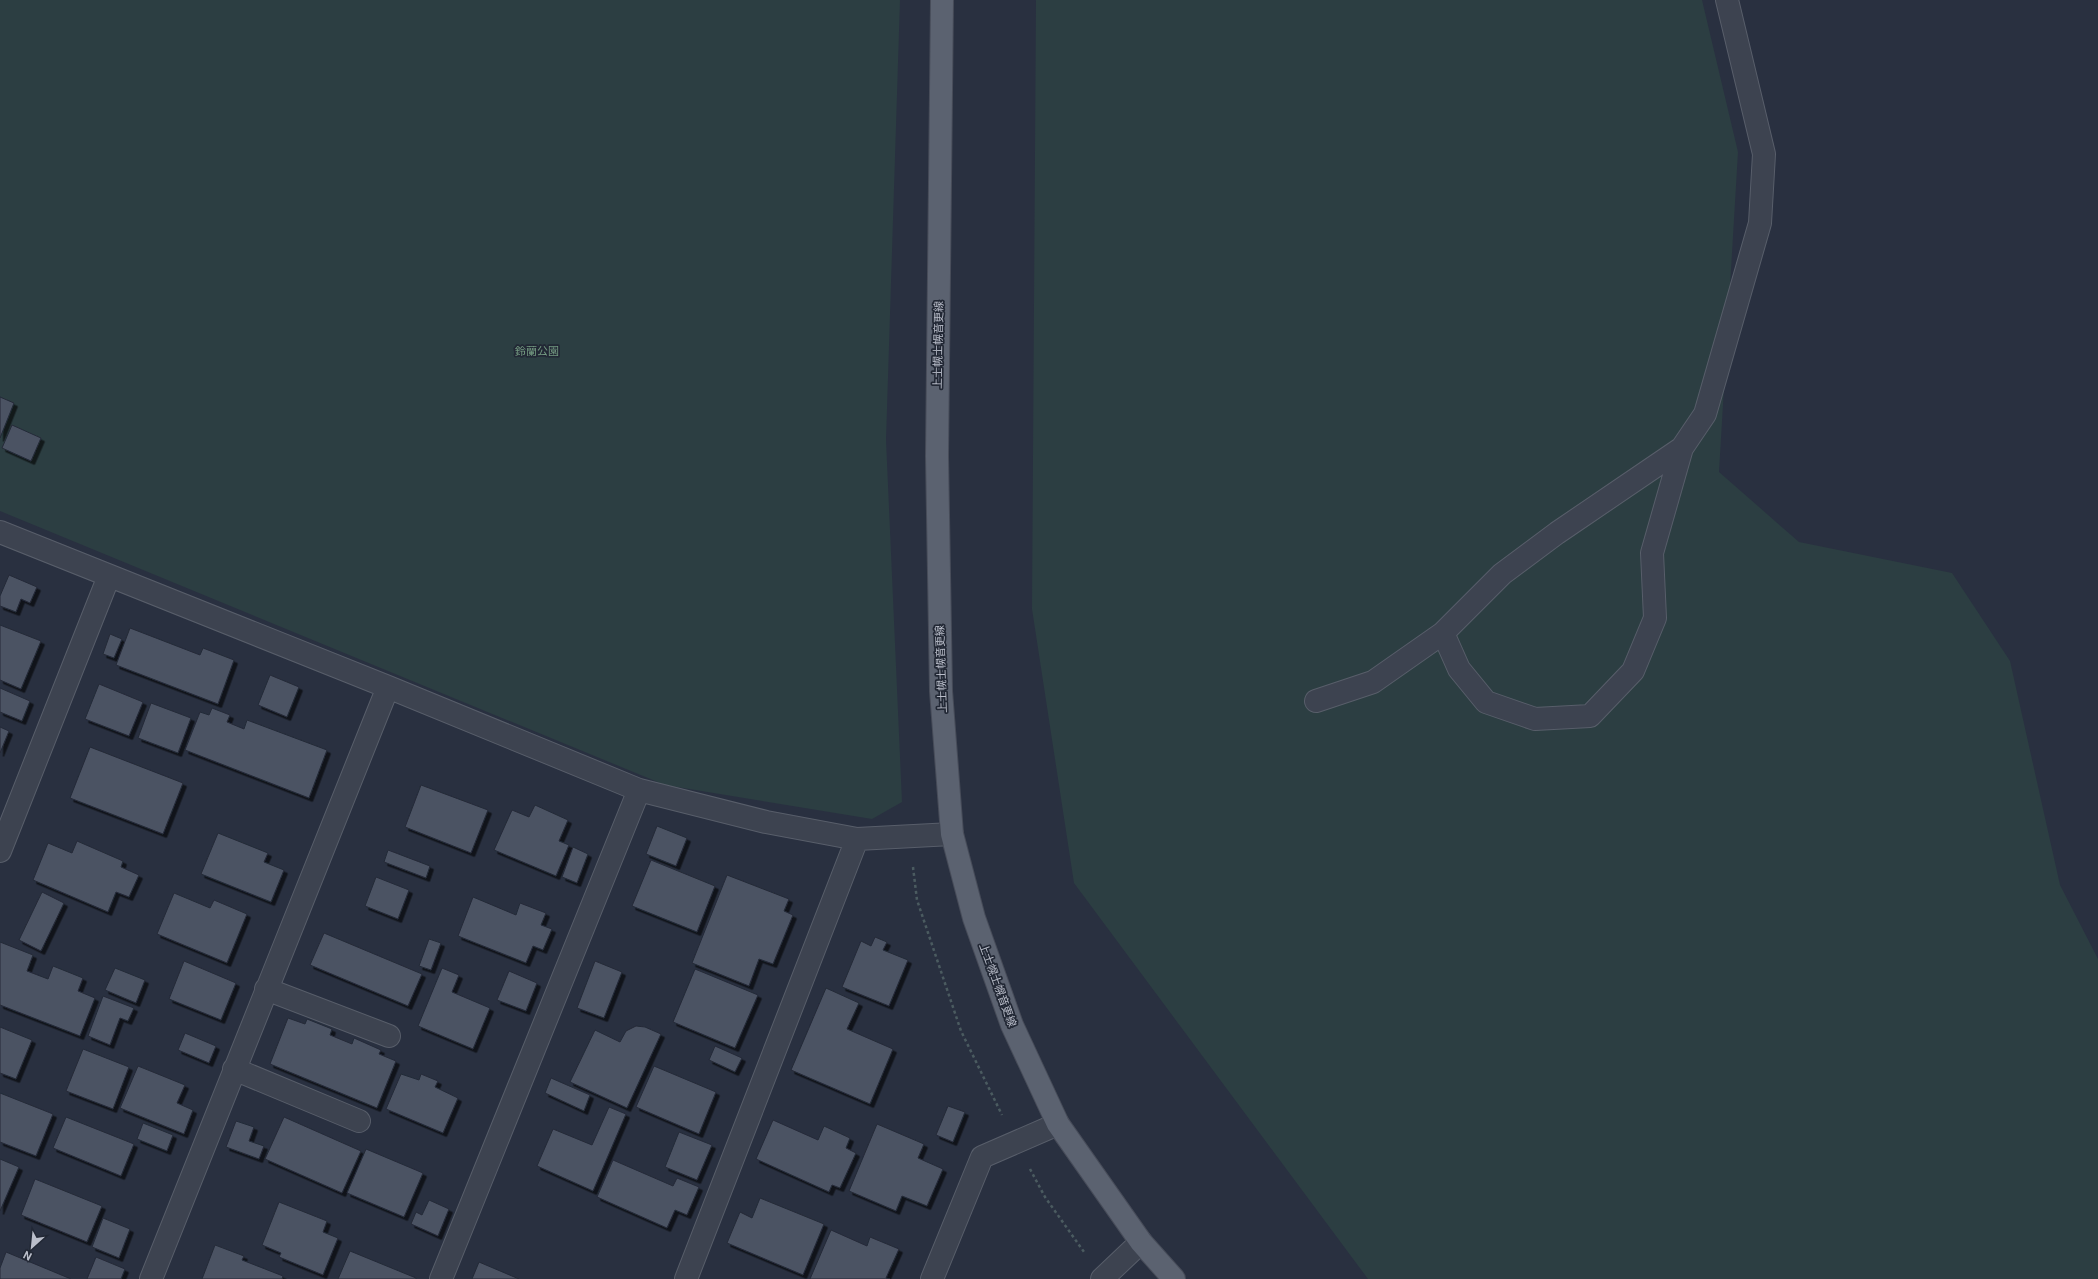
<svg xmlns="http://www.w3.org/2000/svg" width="2098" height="1279" font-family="Roboto,'Noto Sans JP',sans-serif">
  <defs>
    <filter id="shadow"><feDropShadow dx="3.5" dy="3.5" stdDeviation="0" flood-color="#0009"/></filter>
  </defs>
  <rect width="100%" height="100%" fill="#293040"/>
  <path fill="#2c3e42" d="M0,0H900L886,440L902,802L872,819L665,785L0,511Z
    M1036,0H1702L1738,152L1719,472L1799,542L1952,573L2010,661L2060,885L2098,959V1279H1368L1074,883L1032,609Z"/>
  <path fill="#4b5264" stroke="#242a37" filter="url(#shadow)" d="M0,397L14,403L0,438Z
    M12,425L41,438L31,461L2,448Z
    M9,575L37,587L30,603L21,599L16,612L0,606V596Z
    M0,625L41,641L21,689L0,680Z
    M130,628L200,655L203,648L234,660L218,704L116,665Z
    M110,634L122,639L114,658L103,654Z
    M270,675L299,687L287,717L258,705Z
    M99,684L143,702L129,736L85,719Z
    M0,688L30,701L22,721L0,712Z
    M151,703L191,718L178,753L138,738Z
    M212,708L230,715L227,722L244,729L247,720L327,750L309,798L185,750L200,712L209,715Z
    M0,727L9,731L0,753Z
    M90,747L183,783L163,834L70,798Z
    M421,785L488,810L471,853L405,827Z
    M535,805L568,820L559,841L569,845L556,876L494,850L512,810L529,817Z
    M657,826L687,838L676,866L646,854Z
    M218,833L268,853L264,862L284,870L271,902L201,874Z
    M77,841L123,861L121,867L139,875L129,897L116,892L108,912L33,880L48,843L72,853Z
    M573,847L588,854L577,883L562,877Z
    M388,850L430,866L426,878L384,862Z
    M651,860L715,886L697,932L632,906Z
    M727,875L789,899L784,911L793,915L773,964L759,959L749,986L692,963Z
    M376,877L409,890L398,919L365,906Z
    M42,892L64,903L41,951L19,940Z
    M174,893L210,908L214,900L247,914L227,963L157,934Z
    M473,897L516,915L520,903L546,913L541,925L552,929L543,950L533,946L526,963L458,936Z
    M324,933L422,974L408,1006L310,965Z
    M875,937L887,942L883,950L908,960L889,1006L842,987L861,941L871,946Z
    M429,939L441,943L431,970L419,966Z
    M0,942L33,955L27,971L48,979L53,966L83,978L78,991L95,998L80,1036L0,1005Z
    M184,961L236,983L221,1020L169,999Z
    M595,961L622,972L604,1018L577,1008Z
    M115,968L145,980L136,1003L105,990Z
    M442,968L459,975L452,992L490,1008L473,1049L418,1026Z
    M695,969L758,995L735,1048L673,1022Z
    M509,971L537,983L526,1011L497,1000Z
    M826,988L859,1003L847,1029L893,1049L870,1104L791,1070Z
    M103,996L134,1008L128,1021L120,1018L110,1045L88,1036Z
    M288,1018L305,1024L307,1019L332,1029L330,1035L352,1044L354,1038L381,1050L379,1054L396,1061L377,1108L270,1064Z
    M636,1026L645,1027L661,1034L627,1108L570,1082L595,1030L620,1042L626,1031Z
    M0,1027L32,1040L16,1079L0,1073Z
    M185,1033L216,1046L209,1063L178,1050Z
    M715,1046L742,1058L735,1072L709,1060Z
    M83,1049L129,1067L113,1109L66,1091Z
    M138,1066L185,1085L177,1103L193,1110L184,1134L120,1108Z
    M654,1066L716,1092L699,1134L636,1107Z
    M401,1074L419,1080L421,1074L438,1081L435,1087L458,1098L443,1133L386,1109Z
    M551,1078L590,1095L584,1111L545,1093Z
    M0,1093L53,1114L36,1156L0,1142Z
    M948,1106L965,1112L953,1142L936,1135Z
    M609,1107L626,1114L593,1191L537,1166L553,1129L592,1145Z
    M66,1117L134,1144L121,1176L53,1148Z
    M284,1117L361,1151L342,1193L265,1159Z
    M773,1120L818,1140L824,1126L850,1138L846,1148L856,1153L840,1188L832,1185L829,1192L756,1159Z
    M236,1121L254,1127L249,1141L264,1146L259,1159L226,1147Z
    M143,1123L173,1135L167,1151L137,1139Z
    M877,1124L924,1144L918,1158L943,1169L927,1206L902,1196L896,1211L849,1191Z
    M679,1132L712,1145L697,1180L665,1167Z
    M366,1149L423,1173L404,1217L347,1193Z
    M0,1159L19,1167L0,1211Z
    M613,1160L673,1186L677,1178L699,1187L687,1215L675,1210L667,1228L597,1197Z
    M35,1179L102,1206L87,1242L21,1215Z
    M760,1198L824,1224L803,1275L727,1243L740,1212L752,1218Z
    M429,1200L449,1209L438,1236L411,1224L416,1212L422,1215Z
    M279,1202L327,1221L323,1232L338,1238L323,1275L279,1257L281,1253L262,1245Z
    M103,1218L130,1229L119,1258L92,1247Z
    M831,1230L867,1246L870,1237L899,1249L886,1278L890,1279H810Z
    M215,1245L244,1256L242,1260L283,1276L282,1279H202Z
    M350,1251L416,1278V1279H338Z
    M6,1252L71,1279H0V1268Z
    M96,1257L125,1269L121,1279H87Z
    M479,1262L519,1279H472Z"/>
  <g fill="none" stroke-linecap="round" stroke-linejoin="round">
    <g stroke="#585e6a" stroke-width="24">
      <path id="minor" d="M0,532L388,687L639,790L766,822L857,839L952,834
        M1443,633L1459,669L1486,702L1535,719L1590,716L1633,671L1655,618L1652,553L1682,448
        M1316,701L1373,682L1443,633L1502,574L1557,533L1682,448L1705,414L1760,223L1764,154L1727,0
        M0,851L109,576
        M266,989L389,1036
        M234,1069L359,1121
        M151,1279L388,687
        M441,1279L639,790
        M686,1279L857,839
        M932,1279L982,1157L1058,1124
        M1102,1279L1141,1242"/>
    </g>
    <g stroke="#474c59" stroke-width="24">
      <path id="major" d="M942,0L937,456L941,691L952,834L974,918L1012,1025L1058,1124L1141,1242L1174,1279"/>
    </g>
    <path stroke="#4b5b60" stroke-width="2.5" stroke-dasharray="3 3" stroke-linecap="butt" d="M913,867L917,900L961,1031L1002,1115
      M1030,1169L1045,1197L1084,1252"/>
    <use href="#minor" stroke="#3d4350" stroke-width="22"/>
    <use href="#major" stroke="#5b6270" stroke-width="22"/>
  </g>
  <g text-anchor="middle" stroke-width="3.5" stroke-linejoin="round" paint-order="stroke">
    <g font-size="11" fill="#babeca" stroke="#222835">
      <text transform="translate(938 345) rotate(-89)" y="4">上士幌士幌音更線</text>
      <text transform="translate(941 669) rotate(-92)" y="4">上士幌士幌音更線</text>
      <text transform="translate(998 985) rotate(70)" y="4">上士幌士幌音更線</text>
    </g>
    <g font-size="11" fill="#739980" stroke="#222835">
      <text x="537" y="355">鈴蘭公園</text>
    </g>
  </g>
  <g transform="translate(32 1247) rotate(207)" stroke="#222835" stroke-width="3" paint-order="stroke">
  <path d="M0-3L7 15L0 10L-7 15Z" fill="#babeca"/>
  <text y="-6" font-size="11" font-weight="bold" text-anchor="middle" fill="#babeca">N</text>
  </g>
</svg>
